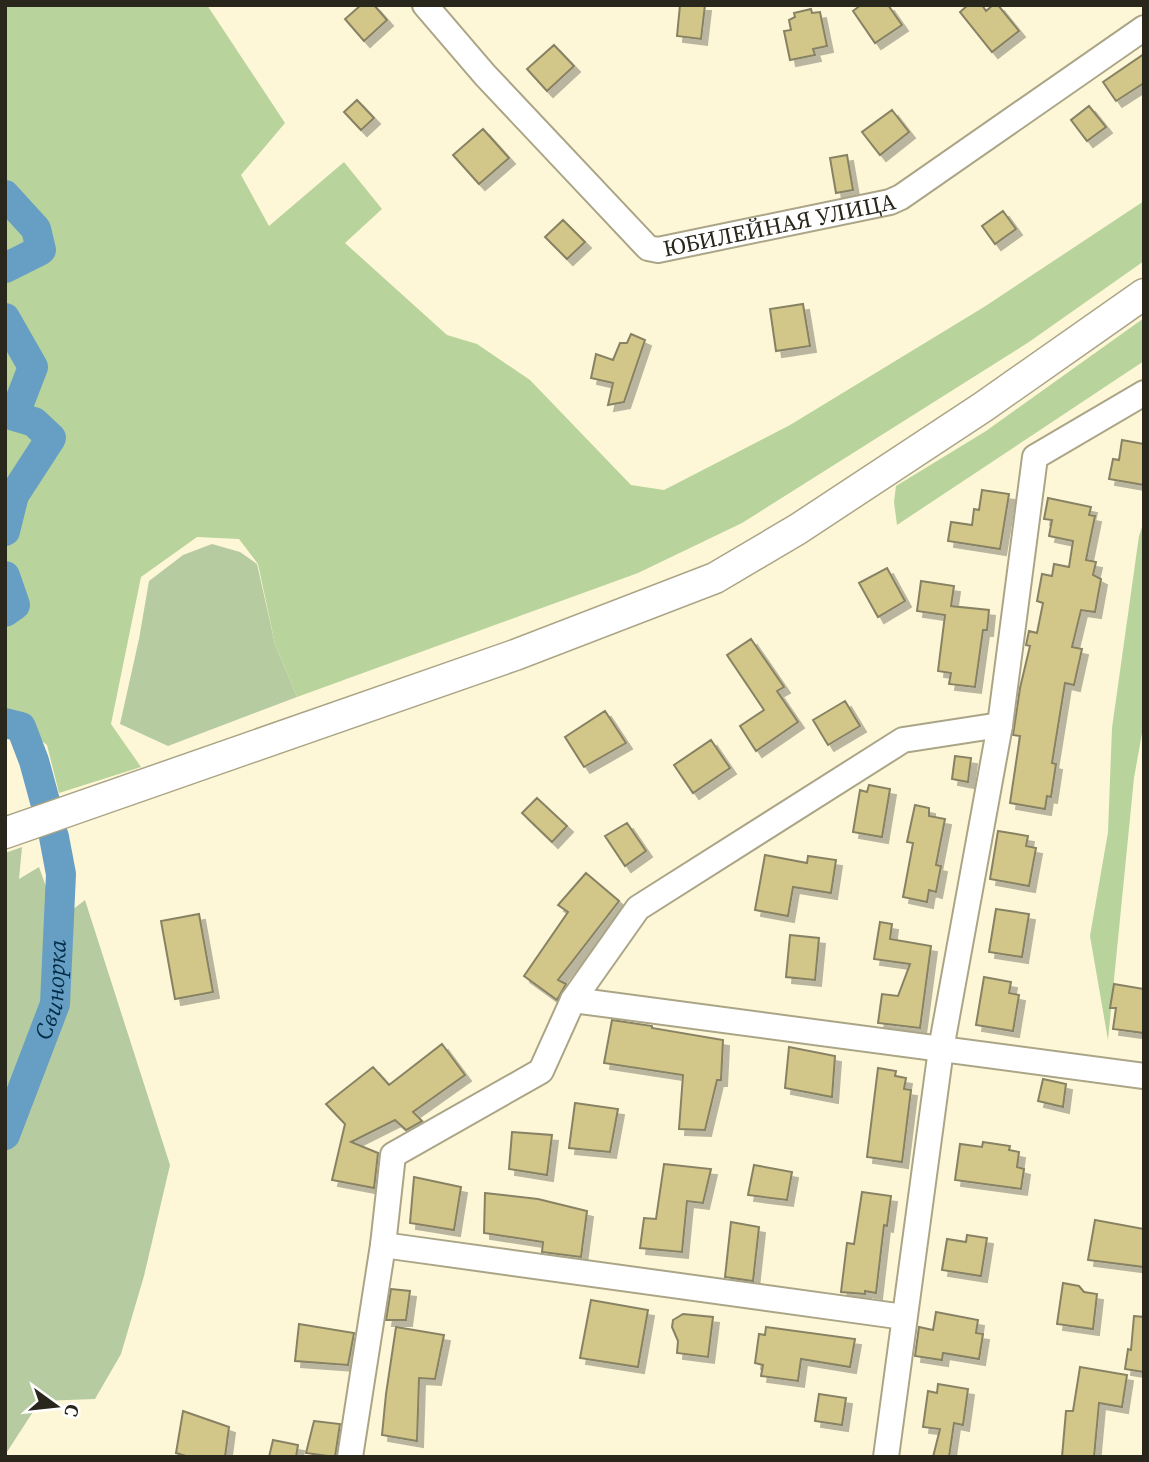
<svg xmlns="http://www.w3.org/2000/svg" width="1149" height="1462" font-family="'Source Serif 4',serif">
  <defs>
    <filter id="shadow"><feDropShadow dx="6" dy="6" stdDeviation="0" flood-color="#0004"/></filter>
  </defs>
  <rect width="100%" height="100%" fill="#fef7d7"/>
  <path fill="#b6cba0" d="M212,544L240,552L257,564L275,644L297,697L168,746L120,724L139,639L149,581L183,555Z
    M22,847L19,879L39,867L58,921L85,900L170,1165L144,1276L121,1354L95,1399L40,1401L5,1455V853Z"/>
  <path fill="#b8d39b" d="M5,5H207L285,123L241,175L269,226L344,162L382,209L345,243L447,335L477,344L530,380L631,485L664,490L790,425L984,307L1144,201V261L1029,342L742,523L638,573L297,697L275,644L258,564L239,539L197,537L141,577L111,724L141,767L59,793L47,745L5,712Z
    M1144,318V361L897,525L894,502L896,486L986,431Z
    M1144,521V722L1134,778L1108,1040L1090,936L1108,832L1112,728L1139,536Z"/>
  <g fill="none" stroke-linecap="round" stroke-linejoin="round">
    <g stroke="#679ec4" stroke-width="30">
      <path d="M5,195L36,229L41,250L5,268"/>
      <path d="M5,318L33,367L14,416L34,422L51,438L14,495L5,531"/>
      <path d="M5,576L15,605L5,612"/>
      <path d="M5,723L21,727L34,761L46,805"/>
      <path id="s1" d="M5,1135L55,1004L61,874L54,837"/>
    </g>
  </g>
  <path fill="#d2c688" stroke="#888265" stroke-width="2" filter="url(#shadow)" d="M361,5H374L387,20L364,41L345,19Z
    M680,5H705L701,39L677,36Z
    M861,5H888L902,25L875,43L853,11Z
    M968,5H982L986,11L993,5H998L1019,31L992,52L960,12Z
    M811,9L812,13L820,12L827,46L813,49L815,55L790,60L784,31L791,30L789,20L795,17L794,13Z
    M554,45L574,66L547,91L527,69Z
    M1144,54V83L1116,101L1103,82Z
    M357,100L374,118L361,130L344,112Z
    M1089,106L1106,127L1087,141L1071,120Z
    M892,110L909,132L880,155L862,132Z
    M483,129L509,158L479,184L453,155Z
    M847,155L853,190L836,193L830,158Z
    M1003,211L1016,229L995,244L982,226Z
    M563,220L585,242L567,259L545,237Z
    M803,304L810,346L776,351L770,309Z
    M631,334L645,340L624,402L608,405L613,383L591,378L596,354L613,360L620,343H627Z
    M1122,440L1144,444V485L1109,479L1113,459L1119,460Z
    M982,490L1009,494L1000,549L948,541L951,522L972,525L974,509L979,510Z
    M1048,498L1091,507L1089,515L1095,516L1086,560L1096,562L1093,575L1101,579L1095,612L1081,610L1072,647L1082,649L1074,685L1065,683L1052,763L1056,764L1051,797L1047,796L1045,809L1010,803L1020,736L1013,735L1020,688L1030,646L1026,645L1029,631L1037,633L1043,603L1037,601L1042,574L1052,576L1054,564L1069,567L1073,541L1049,536L1052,520L1044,519Z
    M887,568L905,601L878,617L859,583Z
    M921,581L954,586L951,606L989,610L987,630H983L975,687L949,684L951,673L938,671L945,615L917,611Z
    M751,639L784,687L777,691L798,722L756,751L740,726L764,710L727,655Z
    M845,701L860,726L828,745L813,720Z
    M605,711L626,743L584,767L565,737Z
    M711,740L730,768L693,793L674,765Z
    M955,756L971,758L968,782L952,779Z
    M869,785L890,789L882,837L853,832L860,790L867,792Z
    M537,798L567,826L552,842L522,813Z
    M915,805L929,808V816L945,819L936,865L941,866L936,892L929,890L927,902L903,897L913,843L907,842Z
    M627,823L646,851L625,866L605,836Z
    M998,831L1028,836L1026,846L1036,848L1029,886L990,879Z
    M765,855L807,863L808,856L836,860L831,893L793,887L788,916L755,910Z
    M586,873L619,901L558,980L566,984L557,1000L524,976L568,912L558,905Z
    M996,909L1029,914L1022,957L989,952Z
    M199,914L213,992L175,999L161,921Z
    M880,922L892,924L890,939L931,946L920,1028L878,1023L882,994L898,996L910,964L874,959Z
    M790,935L819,938L815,980L786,977Z
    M984,977L1011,982L1009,993L1019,995L1013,1031L976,1025Z
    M1114,984L1144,989V1033L1113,1029L1116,1008H1110Z
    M612,1020L652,1026V1028L723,1040L721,1080H717L705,1130L679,1129L683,1075L604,1063Z
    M442,1044L465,1075L413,1112L422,1121L406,1130L395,1120L351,1142L378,1153L374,1188L332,1180L345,1124L326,1104L373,1067L389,1085Z
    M789,1047L835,1056L832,1097L785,1088Z
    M878,1068L896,1071L895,1076L906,1078L904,1089L911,1090L902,1162L867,1157Z
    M1043,1079L1066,1084L1063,1107L1038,1101Z
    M575,1103L618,1109L610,1152L569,1148Z
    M512,1132L552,1135L547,1175L509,1169Z
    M983,1142L1010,1146L1009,1150L1019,1152L1017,1167L1024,1169L1021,1189L955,1180L960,1144L982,1147Z
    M664,1164L711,1169L703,1203L687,1201L682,1252L640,1248L644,1218L656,1219Z
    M754,1165L792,1172L787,1200L748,1195Z
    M414,1177L461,1187L454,1230L410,1223Z
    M862,1192L891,1196L887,1226L884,1225L876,1293L865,1291V1294L841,1292L847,1243L854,1244Z
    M485,1193L538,1199L587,1211L581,1257L542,1252L543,1242L484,1233Z
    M1095,1220L1144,1229V1267L1088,1260Z
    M731,1222L759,1227L753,1281L725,1277Z
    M967,1235L987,1238L981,1276L942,1270L947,1239L966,1242Z
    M1063,1283L1079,1286L1084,1292L1097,1294L1093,1329L1057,1324Z
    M391,1289L410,1291L406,1320H386Z
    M591,1300L648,1310L638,1367L580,1358Z
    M936,1312L978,1320L976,1333L983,1334L979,1359L943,1353L942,1360L915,1356L919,1327L933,1330Z
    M683,1314L713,1317L708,1357L677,1353L678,1341L672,1327L673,1320Z
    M1134,1316L1144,1317V1372L1125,1369L1128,1349L1131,1350Z
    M299,1324L354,1333L348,1365L295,1361Z
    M396,1327L444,1335L435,1379L419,1378L417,1441L382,1435L386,1394Z
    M766,1327L855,1339L850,1367L801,1359L798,1381L761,1376L763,1365L755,1363L759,1334L765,1335Z
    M1080,1367L1127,1375L1122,1407L1099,1403L1094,1457H1062L1066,1411H1073Z
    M938,1384L968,1389L963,1425L954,1423L949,1457H933L940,1429L923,1427L928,1391L937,1393Z
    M819,1394L846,1398L842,1425L815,1421Z
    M183,1411L229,1427L225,1457H189L176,1453Z
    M314,1421L340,1424L335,1457L306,1453Z
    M273,1440L298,1445L296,1457H269Z"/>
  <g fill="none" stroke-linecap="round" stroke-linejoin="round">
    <g stroke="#aba587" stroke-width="28">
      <g id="minor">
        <path id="s2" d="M425,5L485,75L648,248L658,250L890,202L901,197L1144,28"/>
        <path d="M573,1000L1144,1076"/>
        <path d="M383,1245L904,1317"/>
        <path d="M350,1457L383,1245L393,1155L541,1071L573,1000L638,908L903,740L1000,725"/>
        <path d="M886,1457L941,1049L1000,725L1035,457L1144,393"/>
      </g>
    </g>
    <g stroke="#aba587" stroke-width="33">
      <path id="major" d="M5,833L515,655L715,578L798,529L983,407L1144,294"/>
    </g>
    <use href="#minor" stroke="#fff" stroke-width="24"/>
    <use href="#major" stroke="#fff" stroke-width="30"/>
  </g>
  <g text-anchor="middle" stroke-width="5" stroke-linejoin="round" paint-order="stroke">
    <g font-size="23" fill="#29271b" stroke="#fff">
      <text dy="8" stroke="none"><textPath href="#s2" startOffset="464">ЮБИЛЕЙНАЯ УЛИЦА</textPath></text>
    </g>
    <g font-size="24" font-style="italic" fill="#002c46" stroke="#fff">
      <text dy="8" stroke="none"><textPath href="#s1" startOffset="154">Свинорка</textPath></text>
    </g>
  </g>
  <rect width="1149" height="1462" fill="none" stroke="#29271b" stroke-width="14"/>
  <g transform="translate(56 1406) rotate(105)" stroke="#ffffff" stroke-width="5" paint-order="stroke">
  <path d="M0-5L12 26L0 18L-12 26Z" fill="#29271b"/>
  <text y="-10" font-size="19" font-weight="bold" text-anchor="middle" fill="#29271b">С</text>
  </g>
</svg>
